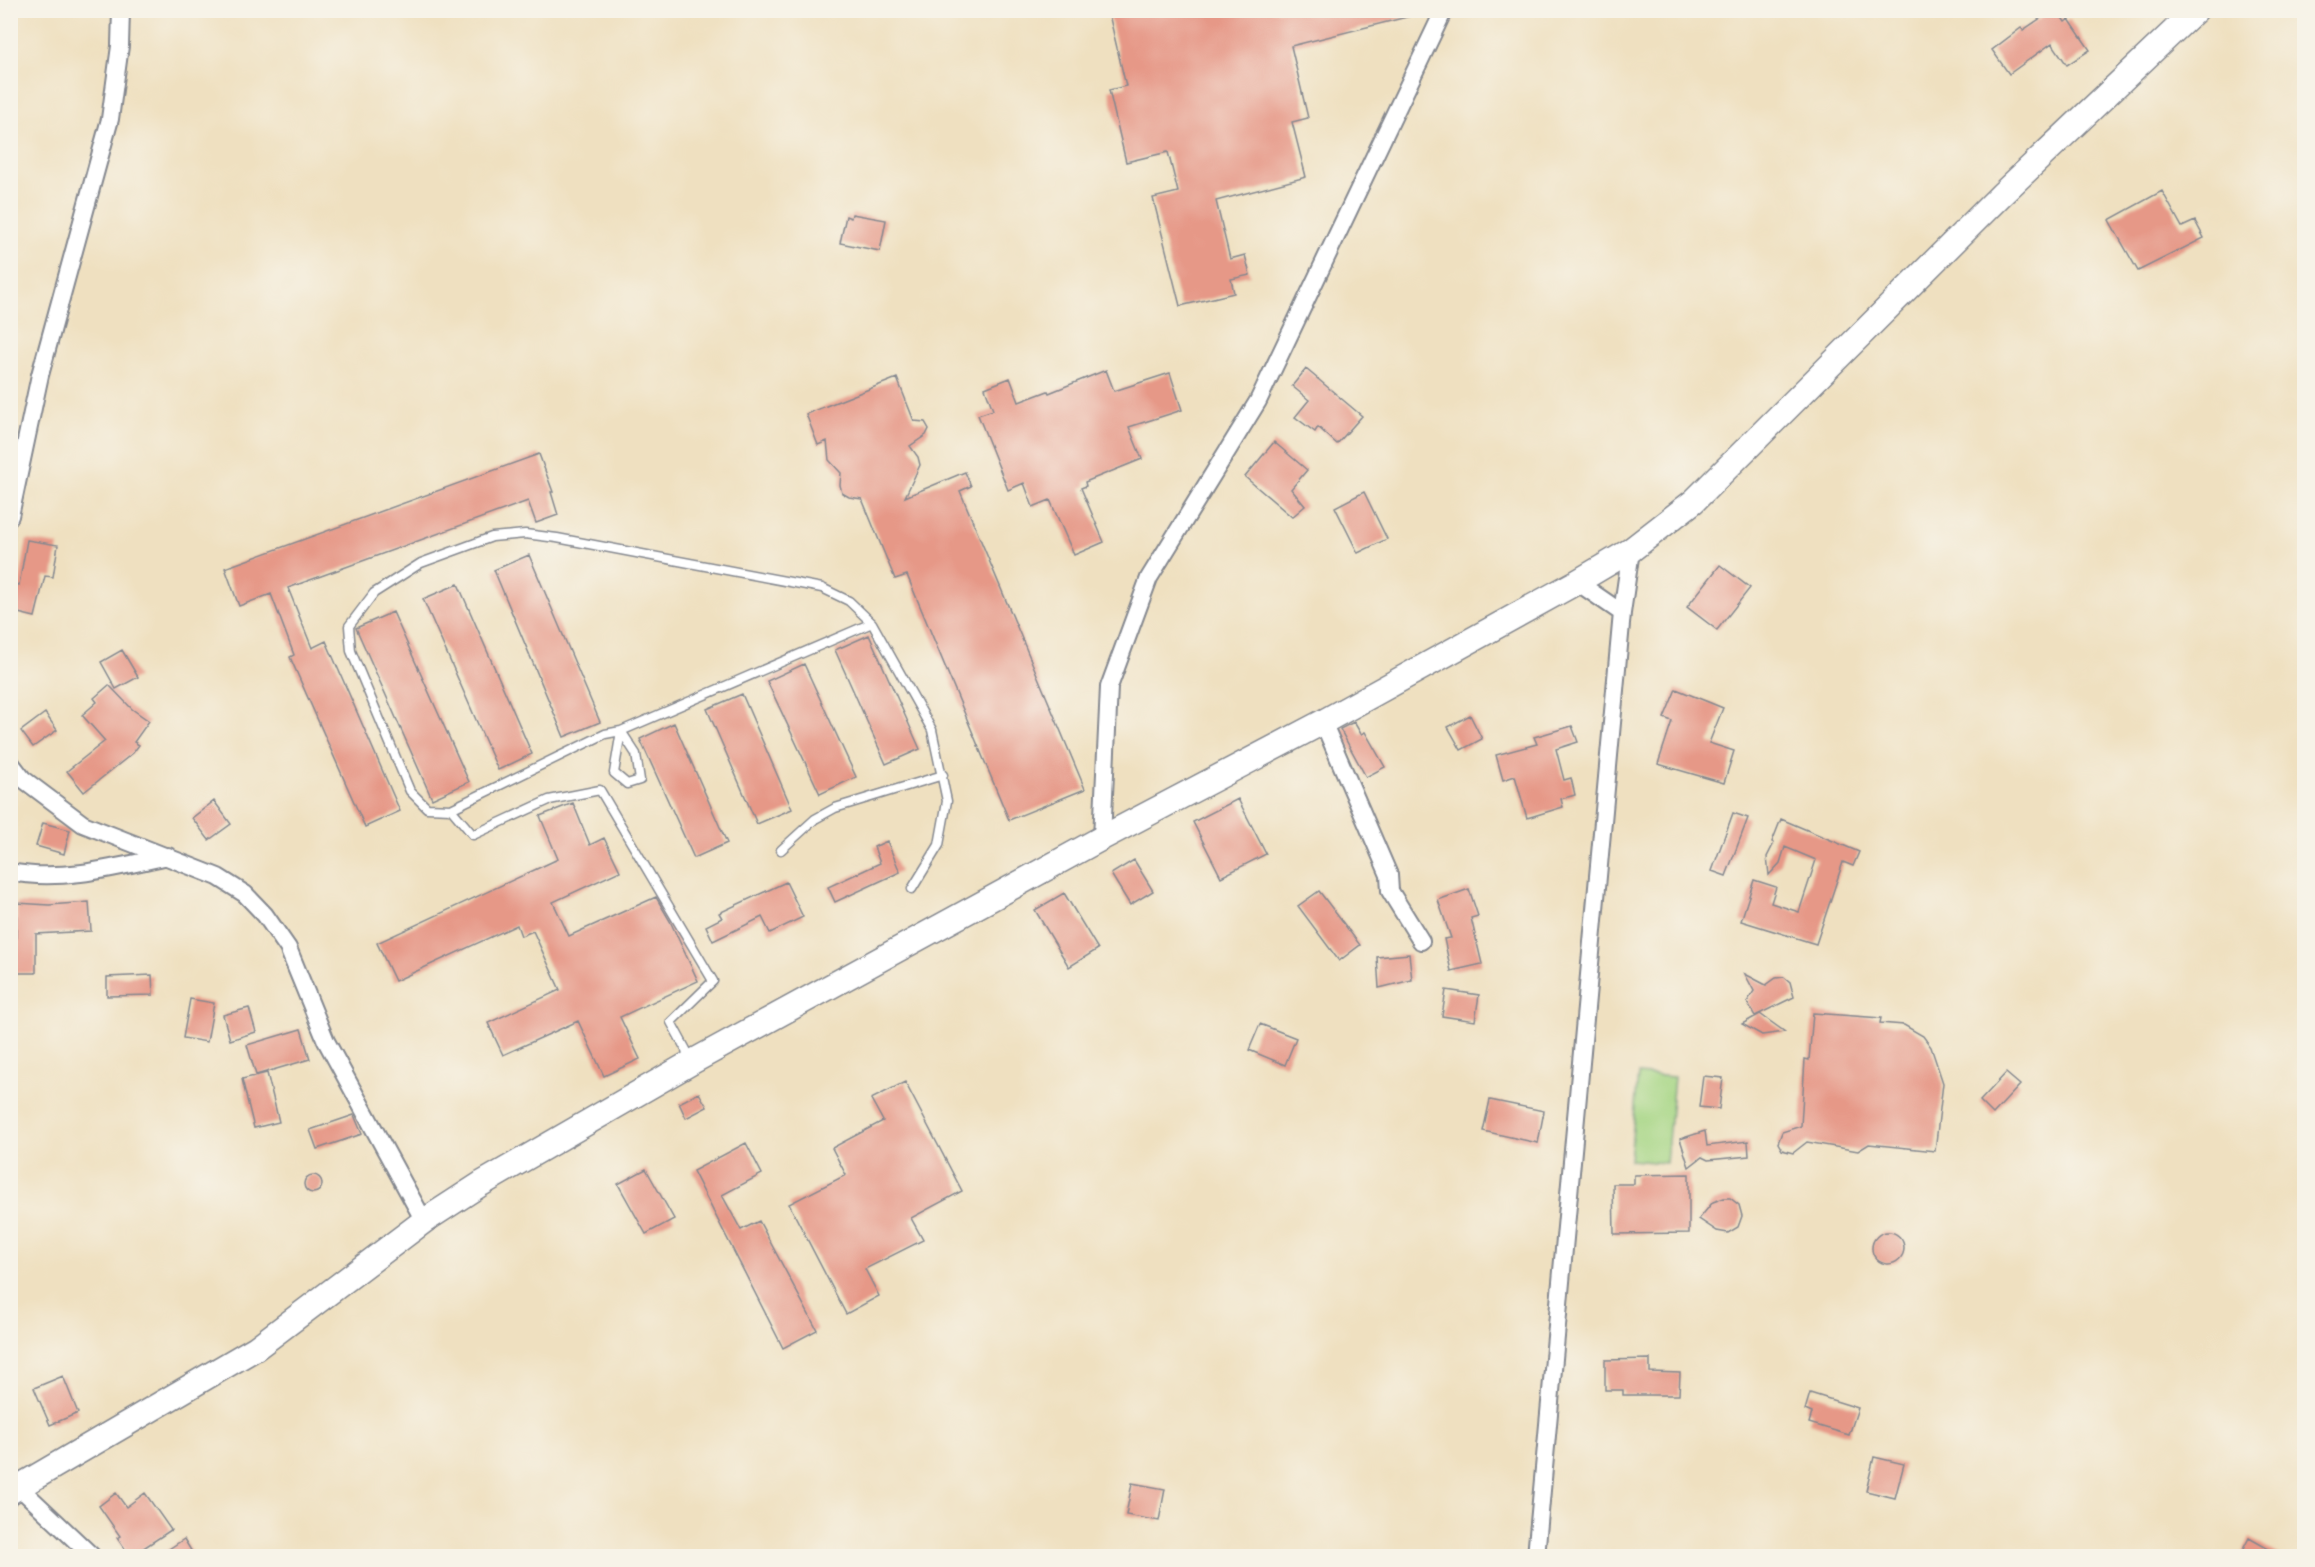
<svg xmlns="http://www.w3.org/2000/svg" width="2315" height="1567" font-family="'Gentium Book Plus',serif">
  <rect width="100%" height="100%" fill="#f7f3e8"/>
  <filter id="ink" filterUnits="userSpaceOnUse"><feTurbulence type="fractalNoise" baseFrequency=".0167" numOctaves="2"/><feDisplacementMap in="SourceGraphic" scale="12" xChannelSelector="R" yChannelSelector="G"/><feConvolveMatrix kernelMatrix="1 2 1 2 8 2 1 2 1" color-interpolation-filters="sRGB"/></filter>
  <filter id="wash" filterUnits="userSpaceOnUse"><feTurbulence type="fractalNoise" baseFrequency=".008" numOctaves="4" result="noise"/><feDisplacementMap in="SourceGraphic" scale="24" xChannelSelector="R" yChannelSelector="G"/><feGaussianBlur stdDeviation="1.35" result="paint"/><feColorMatrix in="noise" values="0 0 0 0 0 0 0 0 0 0 0 0 0 0 0 0 0 1.4 0 .05"/><feComposite in="paint" operator="in"/></filter>
  <g filter="url(#wash)">
    <rect width="100%" height="100%" fill="#efe0c0"/>
    <path fill="#a5d583" stroke="#608270" stroke-width="1.5" d="M1638,1074L1674,1077L1666,1163L1630,1160Z"/>
    <g id="blocks">
      <path fill="#e69887" d="M1108,10H1410L1411,16L1291,46L1308,118L1292,122L1306,177L1216,201L1230,259L1245,255L1250,275L1231,279L1234,293L1180,306L1153,198L1178,192L1168,152L1126,162L1109,90L1126,86Z
        M2053,10H2057L2065,22L2069,19L2090,50L2067,65L2052,43L2009,74L1992,50L2021,28L2023,30Z
        M2162,191L2182,227L2195,221L2204,238L2138,271L2109,220Z
        M852,214L886,220L880,251L840,243L846,216L851,218Z
        M1306,369L1362,416L1337,444L1318,427L1315,432L1295,417L1309,400L1292,386Z
        M1106,370L1114,391L1170,373L1182,410L1129,427L1142,459L1085,482L1086,486L1081,488L1104,542L1074,555L1050,500L1033,507L1024,483L1008,490L978,415L993,410L985,388L1010,378L1019,402L1048,391L1049,393Z
        M897,378L914,421L925,422L929,429L926,435L910,446L918,457L920,465L905,497L965,472L971,486L960,491L1085,789L1009,820L907,575L895,579L862,499L849,497L842,493L840,485L841,473L829,460L827,441L818,445L806,414Z
        M1274,442L1307,470L1291,489L1305,506L1292,517L1245,477Z
        M539,454L553,492H551L558,515L536,523L528,501L288,588L312,648L326,641L400,811L365,827L290,657L294,655L271,594L239,606L225,568Z
        M1364,492L1387,539L1358,553L1335,507Z
        M27,540L58,545L53,577L45,576L35,617L10,611V583L19,585Z
        M529,555L600,722L564,737L494,570Z
        M1720,565L1750,588L1717,630L1687,607Z
        M458,584L532,754L498,770L423,599Z
        M393,612L469,782L432,799L356,628Z
        M869,635L920,749L886,764L835,650Z
        M122,650L138,677L116,689L101,662Z
        M804,664L856,777L820,794L767,681Z
        M109,685L132,709L149,721L134,742L139,745L133,753L84,792L67,771L105,741L82,715L97,702L94,698Z
        M1676,689L1723,708L1709,743L1734,751L1724,783L1658,764L1672,721L1664,718Z
        M742,694L792,809L757,824L707,709Z
        M45,713L57,730L33,747L21,731Z
        M1470,715L1482,739L1461,750L1448,727Z
        M1354,722L1361,734L1365,732L1385,767L1366,777L1340,729Z
        M674,723L727,843L694,858L640,739Z
        M1572,726L1578,742L1556,749L1564,780L1571,778L1575,795L1561,799L1563,807L1527,818L1515,776L1503,780L1496,755L1537,744L1534,737Z
        M1238,799L1266,854L1221,877L1193,822Z
        M214,801L231,824L209,840L192,818Z
        M573,803L590,845L604,838L620,871L553,902L569,936L656,897L670,921L698,981L620,1017L640,1059L604,1076L578,1021L503,1055L488,1023L560,990L533,931L521,936L517,925L395,981L377,943L558,859L540,816Z
        M1733,813L1748,818L1726,876L1712,871Z
        M1781,819L1859,852L1853,866L1843,862L1816,944L1741,921L1754,880L1776,887L1771,903L1799,912L1816,860L1785,847L1780,863L1769,875L1767,857L1774,843L1772,842Z
        M43,823L70,830L64,854L36,846Z
        M887,841L900,872L835,902L828,887L880,863L874,847Z
        M1134,860L1153,891L1130,905L1111,874Z
        M786,882L803,917L770,933L762,917L713,941L706,926L722,918L719,913Z
        M1469,889L1478,916L1471,918L1482,964L1451,971L1444,939L1451,938L1438,900Z
        M1319,891L1360,945L1339,961L1298,906Z
        M1064,893L1098,949L1069,967L1035,910Z
        M89,902L91,931L36,934V973H15L17,903L49,905Z
        M1409,954L1412,980L1379,988L1377,957Z
        M1745,974L1766,985L1776,978L1784,977L1790,982L1794,997L1755,1016L1747,1002L1754,991Z
        M152,975L153,995L107,996V977Z
        M1446,990L1479,995L1475,1021L1442,1016Z
        M190,999L214,1003L207,1042L183,1038Z
        M249,1008L256,1032L230,1040L223,1015Z
        M1813,1013L1881,1018L1880,1023L1904,1025L1923,1036L1931,1047L1943,1083L1935,1151L1869,1144L1858,1151L1807,1142L1793,1153L1782,1150L1778,1143L1782,1132L1801,1126L1805,1059L1809,1060Z
        M1760,1014L1785,1032L1762,1035L1742,1024Z
        M1260,1024L1296,1038L1285,1065L1249,1050Z
        M301,1029L310,1059L256,1075L247,1045Z
        M267,1073L279,1122L254,1128L242,1079Z
        M2006,1073L2020,1085L1993,1114L1980,1101Z
        M1703,1076L1723,1078L1719,1109L1699,1107Z
        M905,1082L962,1191L911,1218L923,1240L865,1269L879,1296L846,1314L789,1204L846,1175L832,1148L883,1121L871,1099Z
        M699,1093L707,1107L686,1118L679,1103Z
        M1490,1100L1544,1111L1538,1143L1483,1131Z
        M354,1115L362,1134L317,1149L310,1130Z
        M1705,1131L1707,1146L1748,1141L1749,1156L1708,1160L1702,1157L1689,1167L1680,1139Z
        M746,1143L762,1174L722,1195L741,1230L759,1221L817,1330L783,1348L693,1171Z
        M646,1169L674,1219L646,1234L618,1184Z
        M1689,1174V1233L1614,1234L1613,1184H1634V1175Z
        M304 1184a9 9 0 1 1 18 0a9 9 0 1 1-18 0Z
        M1724,1198H1730L1739,1205L1742,1216L1738,1227L1728,1233L1717,1231L1699,1219L1713,1202Z
        M1872 1248a16 16 0 1 1 32 0a16 16 0 1 1-32 0Z
        M1650,1359V1372L1680,1373L1679,1395H1623V1390H1605V1360Z
        M63,1376L78,1413L50,1425L34,1388Z
        M1810,1393L1858,1408L1849,1435L1809,1423L1812,1413L1805,1410Z
        M1874,1457L1904,1464L1895,1498L1866,1491Z
        M1132,1483L1165,1489L1159,1521L1126,1515Z
        M116,1493L126,1507L145,1493L171,1530L130,1557L117,1538L120,1536L99,1506Z
        M2249,1538L2283,1557H2239Z
        M184,1539L195,1557H157Z"/>
    </g>
  </g>
  <g filter="url(#ink)">
    <use href="#blocks" fill-opacity="0" stroke="#85888f" stroke-width="1.5"/>
    <g fill="none" stroke-linecap="round" stroke-linejoin="round">
      <g stroke="#85888f" stroke-width="11">
        <path id="lane" d="M872,623L849,601L822,588L557,538L525,534L492,537L421,563L374,593L349,626L351,651L410,791L427,808L451,809L605,734L621,731L636,754L640,780L627,784L614,773L621,731L872,623L932,730L947,801L939,845L912,889
          M451,809L473,835L549,800L600,790L713,981L671,1022L691,1059
          M781,850L815,819L835,808L943,775"/>
      </g>
      <g stroke="#85888f" stroke-width="20">
        <path id="street" d="M10,516L40,375L110,119L120,46L121,10
          M1577,582L1622,613
          M1323,722L1389,875L1390,891L1421,941
          M10,762L23,779L83,824L218,877L245,894L265,915L288,948L326,1041L424,1221
          M1102,838L1109,687L1149,578L1258,401L1444,10
          M10,872C63,882 117,867 168,856
          M19,1487L92,1556
          M1536,1556L1622,613L1631,550"/>
      </g>
      <g stroke="#85888f" stroke-width="27">
        <path id="secondary" d="M10,1492L256,1348L424,1221L481,1184L692,1062L1102,838L1323,722L1577,582L1631,550L1694,501L2002,194L2196,10"/>
      </g>
      <use href="#lane" stroke="#fff" stroke-width="8"/>
      <use href="#street" stroke="#fff" stroke-width="16"/>
      <use href="#secondary" stroke="#fff" stroke-width="24"/>
    </g>
  </g>
  <rect width="2315" height="1567" fill="none" stroke="#f7f3e8" stroke-width="36"/>
</svg>
